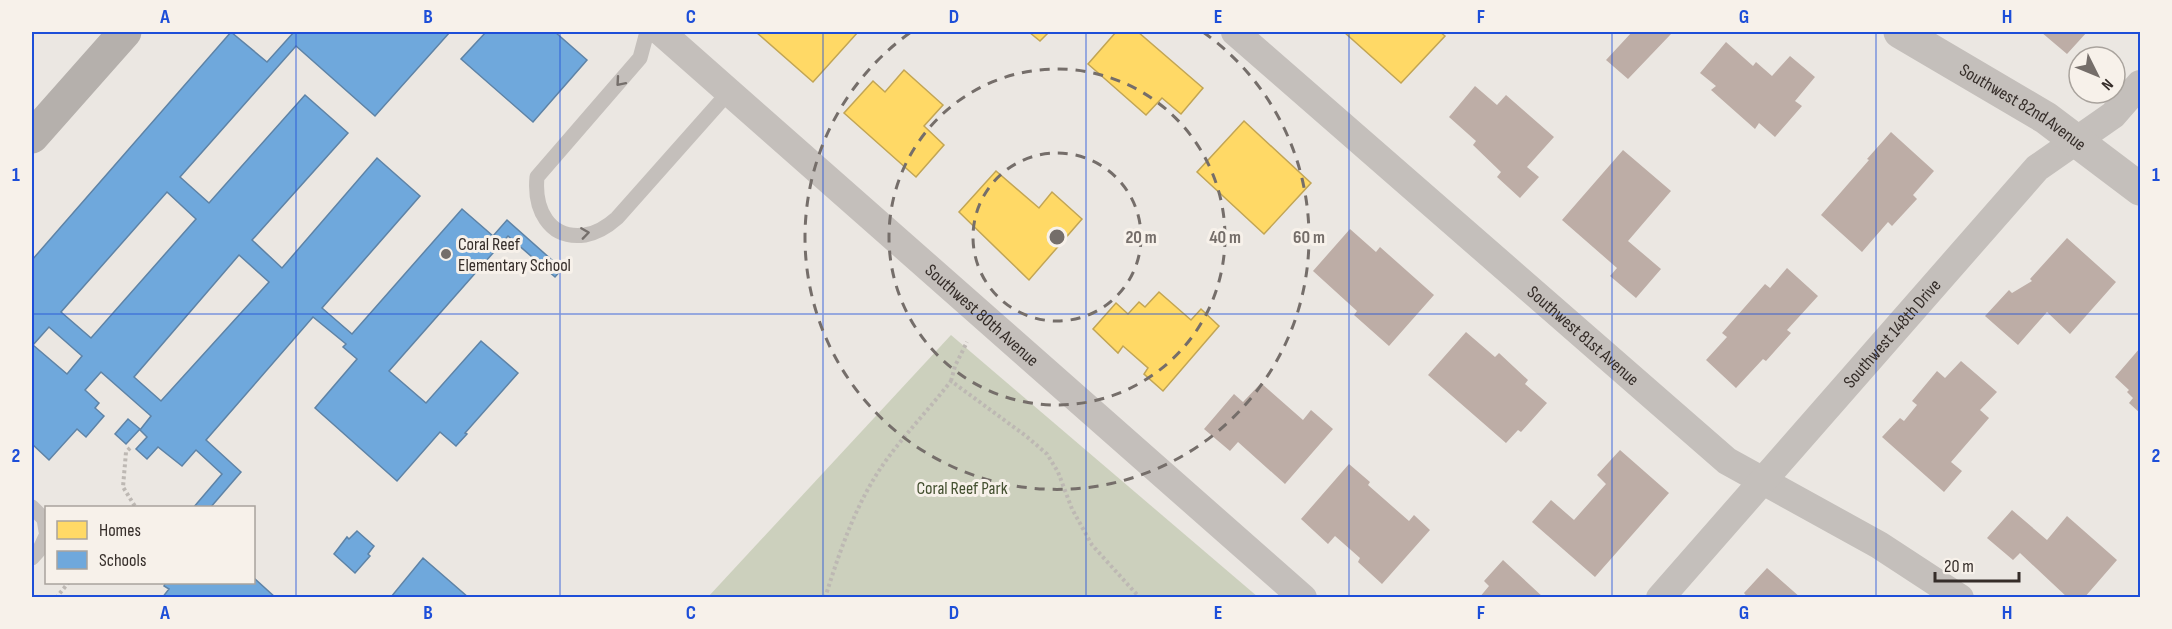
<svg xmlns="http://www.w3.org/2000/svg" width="2172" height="629" font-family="'Sofia Sans Condensed',sans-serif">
  <rect width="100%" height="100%" fill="#ebe7e2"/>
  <path fill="#ccd0bd" d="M951,335L1258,597H708Z"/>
  <path fill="#ffd966" stroke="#c2a554" stroke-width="1.5" d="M756,32H858L813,82Z
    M1029,32H1049L1040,41Z
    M1116,32H1138L1203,88L1181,114L1162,98L1146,115L1088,64Z
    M1344,32H1440L1445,36L1401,83Z
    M904,70L943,105L924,126L944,145L916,177L844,113L873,81L885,92Z
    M1244,121L1311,183L1264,234L1197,172Z
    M996,171L1039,208L1052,192L1082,219L1029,280L959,212Z
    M1159,292L1191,320L1201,309L1219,326L1163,391L1144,374L1148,368L1123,346L1118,353L1093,329L1116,303L1128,314L1139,302L1145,307Z"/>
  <path fill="#6fa8dc" stroke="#5e83a6" stroke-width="1.5" fill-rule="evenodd" d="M231,32L267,62L294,32H450L375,116L296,46L180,177L209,203L305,95L348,133L252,240L282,268L377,158L420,196L322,308L352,334L462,209L493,236L507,220L562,269L555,277L508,236L389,371L426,403L481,341L518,373L465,433L467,434L456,446L440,432L397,481L315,408L357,359L343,347L346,344L313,317L206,440L241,472L210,508H193L222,474L196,450L182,466L158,447L147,459L136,449L147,437L140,430L151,416L101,372L85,390L99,403L95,408L104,416L86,437L77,429L49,460L32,444V260ZM167,192L196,219L91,338L61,312ZM239,255L269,282L161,401L134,377ZM49,327L82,356L67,374L33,345Z
    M486,32H555L587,60L533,122L461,59Z
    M128,419L140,429L126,444L115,434Z
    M357,531L374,546L368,554L370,556L355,573L334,554L347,537L349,539Z
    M423,558L469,598L391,597Z
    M254,578L276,598H162L169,589L164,586L166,582H254Z"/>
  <path fill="#bdada6" d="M1632,32H1667L1671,34L1628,79L1606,60Z
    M2041,32H2087L2067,54Z
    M1726,42L1753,66L1756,62L1772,76L1790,56L1815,77L1795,101L1802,106L1775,137L1759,123L1755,129L1711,90L1716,86L1700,73Z
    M1475,86L1497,105L1506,95L1554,137L1527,167L1539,177L1520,198L1497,177L1501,172L1473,145L1476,141L1449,117Z
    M1891,132L1934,171L1913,195L1917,199L1892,226L1888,222L1862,252L1821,215L1869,160L1867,159Z
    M1623,150L1671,191L1628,241L1661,269L1636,298L1610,276L1617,268L1562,220Z
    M1350,229L1376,252L1380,247L1434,295L1389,346L1354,315L1357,311L1313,271Z
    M2067,238L2116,282L2070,334L2047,312L2018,345L1985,316L2009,290L2012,293L2032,281L2030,279Z
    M1787,268L1818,296L1787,330L1791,333L1766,361L1763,359L1736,388L1706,360L1727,337L1722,333L1765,284L1770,288Z
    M1466,332L1495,357L1499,353L1528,380L1525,384L1547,403L1521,432L1518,430L1506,443L1428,375Z
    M2140,348V413L2129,403L2133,398L2127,392L2129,390L2115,377Z
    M1961,361L1997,392L1980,410L1989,418L1951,462L1962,471L1944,492L1882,437L1900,418L1904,421L1917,405L1912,401L1937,371L1945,378Z
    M1261,383L1303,420L1311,410L1333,429L1285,484L1238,442L1230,451L1204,429L1234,394L1243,402Z
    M1620,450L1669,493L1595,577L1532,522L1551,500L1574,520L1606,484L1597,475Z
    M1349,464L1370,482L1368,485L1409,521L1414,515L1430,530L1382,584L1358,562L1360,558L1335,536L1328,544L1301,519Z
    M2012,510L2047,540L2067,516L2117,560L2084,598H2068L2020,553L2013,560L1987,538Z
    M1503,560L1544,598H1479L1489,586L1484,581Z
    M1767,568L1801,598H1748L1744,593Z"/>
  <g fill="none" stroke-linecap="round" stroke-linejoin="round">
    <path stroke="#bdb8b3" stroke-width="4" stroke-dasharray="3 3" stroke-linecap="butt" d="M951,381L955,366L967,342
      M130,448L126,452L123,487L136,508
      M56,598L69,582
      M825,598C840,550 857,500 887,459C907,432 930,408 951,381L1026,436L1047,454L1058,472L1072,509L1092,545L1140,598"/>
    <path stroke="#c4bfbb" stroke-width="15" d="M647,32L640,58L537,177C534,208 548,240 585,235C597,233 608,226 617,218L728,93
      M32,507L44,519L46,531
      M32,558L40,549L46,536"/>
    <g stroke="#c4bfbb" stroke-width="28">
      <path id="s1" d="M661,32L1303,598"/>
      <path id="s2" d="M1235,32L1727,461L1879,545L1960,598"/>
      <path id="s3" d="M1660,598L2037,168L2113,115L2140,84"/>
    </g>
    <path stroke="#c4bfbb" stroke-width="33" id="s4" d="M1900,32L2046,118L2140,189"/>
    <path stroke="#b5b0ac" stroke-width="33" d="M32,137L125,32"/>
  </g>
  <defs><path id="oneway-chevron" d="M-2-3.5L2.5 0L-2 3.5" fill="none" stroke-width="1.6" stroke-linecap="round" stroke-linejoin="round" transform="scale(1.5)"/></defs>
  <g stroke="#756f6b">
    <use href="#oneway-chevron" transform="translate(620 82) rotate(131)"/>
    <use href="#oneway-chevron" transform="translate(585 233) rotate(-8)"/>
  </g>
  <path fill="none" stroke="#1d4ed8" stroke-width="1.5" stroke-opacity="0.55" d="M296,32V598M560,32V598M823,32V598M1086,32V598M1349,32V598M1612,32V598M1876,32V598M32,314H2140"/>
  <g fill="none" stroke="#756e6a" stroke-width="3" stroke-dasharray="10 8">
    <circle cx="1057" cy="237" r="84"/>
    <circle cx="1057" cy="237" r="168"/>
    <path d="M1203 32A252 252 0 1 1 911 32"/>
  </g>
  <circle fill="#756e6a" stroke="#f7f1ea" stroke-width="2" cx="446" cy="254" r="6"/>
  <g text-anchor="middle" stroke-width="6" stroke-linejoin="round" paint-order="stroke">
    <g font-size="18" fill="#352d29" stroke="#f7f1ea">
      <text dy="6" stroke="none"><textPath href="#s4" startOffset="144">Southwest 82nd Avenue</textPath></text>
      <text dy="6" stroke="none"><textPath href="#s1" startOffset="428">Southwest 80th Avenue</textPath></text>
      <text dy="6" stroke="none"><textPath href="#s3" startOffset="352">Southwest 148th Drive</textPath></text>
      <text dy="6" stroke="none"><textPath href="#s2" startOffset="462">Southwest 81st Avenue</textPath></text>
    </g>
    <g font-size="18" fill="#352d29" stroke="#f7f1ea" text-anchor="start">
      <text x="458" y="250">Coral Reef<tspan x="458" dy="21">Elementary School</tspan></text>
    </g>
    <g font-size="18" fill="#445030" stroke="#f7f1ea">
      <text x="962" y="494">Coral Reef Park</text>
    </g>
  </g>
  <circle cx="1057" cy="237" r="9" fill="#756e6a" stroke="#f7f1ea" stroke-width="3"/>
  <g font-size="18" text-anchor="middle" font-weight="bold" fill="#756e6a" stroke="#f7f1ea" stroke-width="6" stroke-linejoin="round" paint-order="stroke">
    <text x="1141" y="243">20 m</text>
    <text x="1225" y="243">40 m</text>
    <text x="1309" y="243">60 m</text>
  </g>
  <rect width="2172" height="629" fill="none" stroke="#f7f1ea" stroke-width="66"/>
  <rect x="45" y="506" width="210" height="78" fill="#f7f1ea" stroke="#a9a39d" stroke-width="1.5"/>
  <rect x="57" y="521" width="30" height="18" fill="#ffd966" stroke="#a9a39d" stroke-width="1.5"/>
  <text x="99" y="536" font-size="18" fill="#352d29">Homes</text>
  <rect x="57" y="551" width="30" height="18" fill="#6fa8dc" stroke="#a9a39d" stroke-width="1.5"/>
  <text x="99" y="566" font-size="18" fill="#352d29">Schools</text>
  <g transform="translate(2097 75) rotate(133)"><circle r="28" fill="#f7f1ea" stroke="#a9a39d" stroke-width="1.5"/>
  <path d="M0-4.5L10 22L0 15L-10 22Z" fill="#756e6a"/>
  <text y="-9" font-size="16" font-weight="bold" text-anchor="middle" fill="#352d29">N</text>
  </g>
  <path d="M1935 572v9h84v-9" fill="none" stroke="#352d29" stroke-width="3"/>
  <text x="1944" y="572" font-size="18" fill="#352d29" stroke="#f7f1ea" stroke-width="4.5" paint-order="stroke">20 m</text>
  <rect x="33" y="33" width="2106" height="563" fill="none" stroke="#1d4ed8" stroke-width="2"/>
  <g font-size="20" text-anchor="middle" font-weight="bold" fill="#1d4ed8">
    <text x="165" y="23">A</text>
    <text x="428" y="23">B</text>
    <text x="691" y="23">C</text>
    <text x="954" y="23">D</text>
    <text x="1218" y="23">E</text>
    <text x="1481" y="23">F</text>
    <text x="1744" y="23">G</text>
    <text x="2007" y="23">H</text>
    <text x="16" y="181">1</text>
    <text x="2156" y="181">1</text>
    <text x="16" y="462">2</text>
    <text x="2156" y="462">2</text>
    <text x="165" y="619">A</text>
    <text x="428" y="619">B</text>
    <text x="691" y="619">C</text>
    <text x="954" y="619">D</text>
    <text x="1218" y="619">E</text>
    <text x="1481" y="619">F</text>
    <text x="1744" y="619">G</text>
    <text x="2007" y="619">H</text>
  </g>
</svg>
